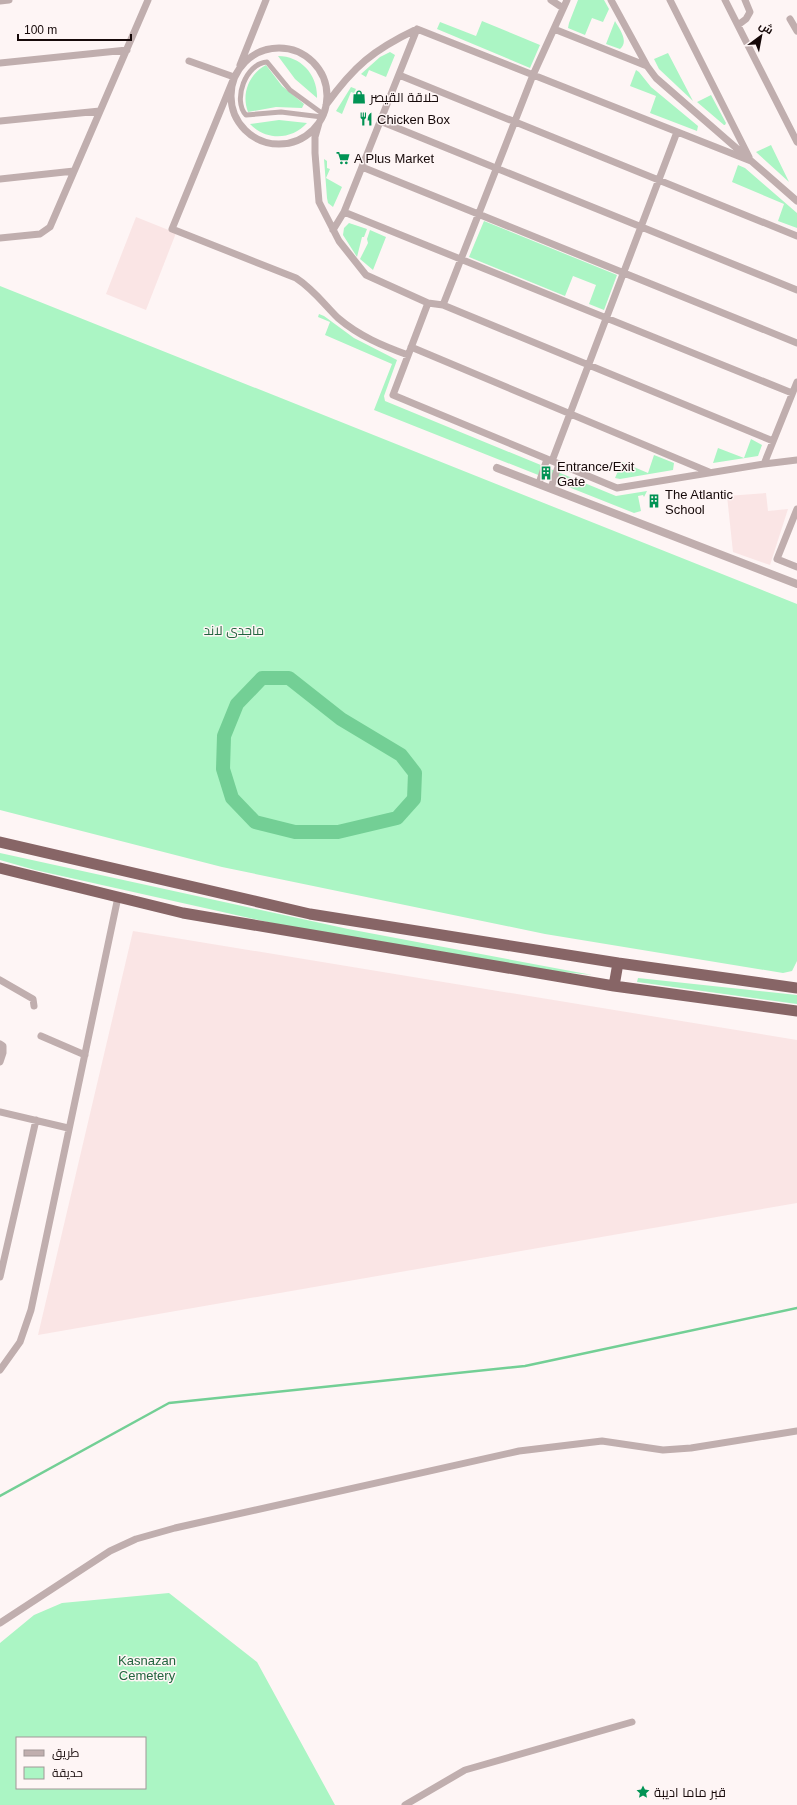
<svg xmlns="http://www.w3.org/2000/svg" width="797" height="1805" font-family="Arial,Cairo,sans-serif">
  <rect width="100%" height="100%" fill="#fef5f5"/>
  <path fill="#fae5e5" d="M136,217L176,233L146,310L106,294Z
    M766,493L768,511L788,509L770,565L733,552L727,496Z
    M133,931L797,1040V1203L38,1335Z"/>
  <path fill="#abf5c4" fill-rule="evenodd" d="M578,0H604L609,9L603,22L592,18L585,35L568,28L569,23Z
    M482,21L540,45L530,68L437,29L440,22L476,36Z
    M615,21C620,30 629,41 620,49L606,44Z
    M390,52L395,55L386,77L369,70L366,77L361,74L380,57Z
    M668,53L693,101L659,69L654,59Z
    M278,56C301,56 318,75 317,98L295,79Z
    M266,65L282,86L304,104L302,108L276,107L248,112C241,94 249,74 266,65Z
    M636,70L639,72L651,87L698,126L697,131L650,113L656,96L630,86Z
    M351,87L356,89L354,93L351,92L342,114L336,111Z
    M711,95L726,123L725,125H724L697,102Z
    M279,120L307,123C292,140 266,141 250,124Z
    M771,145L789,182L756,152Z
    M324,159L327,161V168L330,169L326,178L342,187L333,207L328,203L327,198Z
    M738,165L745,168L797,213V228L778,221L784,204L732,182Z
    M484,221L617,275L604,310L589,304L596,285L573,276L565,296L469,257Z
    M349,223L367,229L364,237H362L357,257L343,235L344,228Z
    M370,230L386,237L373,270L360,259L368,243L367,239Z
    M0,286L797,604V961L792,971L783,973L545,934L222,867L0,810Z
    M319,314L324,316L354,338L397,360L384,396L385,401L616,496L647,491L644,497L643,495L638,496L641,511L634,513L374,410L392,364L325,335L330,322L318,317Z
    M751,439L762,445L758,456L713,463L718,448L744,458Z
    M654,455L674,463L673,470L620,479L615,478L622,462L648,473Z
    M0,853L348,929L592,975L477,963L366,944L35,870L0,860Z
    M638,978L797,995V1004L637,982Z
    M169,1593L257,1662L335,1805H0V1643L34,1615L62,1603ZM17,1738H145V1788H17Z"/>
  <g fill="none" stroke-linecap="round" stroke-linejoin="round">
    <path stroke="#73cf95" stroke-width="2.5" d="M0,1496L169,1403L525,1366L797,1308"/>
    <path stroke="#73cf95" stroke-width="14" d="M262,678H289L341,719L401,755L415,773L414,799L397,818L338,832H295L255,822L232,798L223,769L224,736L237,704Z"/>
    <path stroke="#c0aeae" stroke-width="5" d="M322,117L281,112L246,115C232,100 246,63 267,62L290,90L323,114"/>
    <path stroke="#c0aeae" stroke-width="7" d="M551,0L563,8
      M611,0L647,66L656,78L797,201
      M670,0L749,157
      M725,0L797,142
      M0,1L9,0
      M790,19L797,31
      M738,25L746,19L750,12L745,0
      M554,29L647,66
      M231 96a48 48 0 1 1 96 0a48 48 0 1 1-96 0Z
      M189,61L234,77
      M0,63L127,50
      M240,65L266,0
      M399,75L797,236
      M233,80L172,229L296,278C313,289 324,304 338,318C359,336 383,346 408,355
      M326,105C354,66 373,50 417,29L751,161
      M0,121L100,111
      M380,121L797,290
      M319,123L315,137V153L319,202L339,241L366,275L428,303L443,305L773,441
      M362,167L797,343
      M0,179L74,171
      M344,212L792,393
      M333,230L344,212L417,29
      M0,238L40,234L50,227L148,0
      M428,303L393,395L617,488L764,464L797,460
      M443,305L533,75L567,0
      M411,347L709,472
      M552,461L677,132
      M764,464L797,382
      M539,483L547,459
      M551,488L559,464
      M797,509L777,559L797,567
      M0,980L33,999L34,1006
      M41,1036L85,1055
      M0,1044L3,1046V1053L0,1062
      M0,1112L68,1128
      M0,1277L36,1120
      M0,1370L20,1342L31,1310L118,897
      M0,1623L110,1551L136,1539L175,1528L519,1451L602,1441L663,1450L691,1448L797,1431
      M405,1805L465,1770L632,1722"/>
    <path stroke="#c0aeae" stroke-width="8" d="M497,468L797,584"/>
    <path stroke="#876566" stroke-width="11" d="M0,842L310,914L618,963L797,988
      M0,868L183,913L614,986L797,1011
      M614,986L618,963"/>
  </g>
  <defs>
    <g id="shop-bare" transform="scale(1.08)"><path d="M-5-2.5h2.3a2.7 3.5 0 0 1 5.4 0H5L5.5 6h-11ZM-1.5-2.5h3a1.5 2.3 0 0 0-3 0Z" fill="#019354" stroke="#fef5f5" stroke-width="2.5" paint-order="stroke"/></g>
    <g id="restaurant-bare" transform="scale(1.08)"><path d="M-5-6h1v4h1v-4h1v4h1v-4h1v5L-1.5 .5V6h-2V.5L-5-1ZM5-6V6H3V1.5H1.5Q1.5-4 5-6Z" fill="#019354" stroke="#fef5f5" stroke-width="2.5" paint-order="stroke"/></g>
    <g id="supermarket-bare" transform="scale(1.08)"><path d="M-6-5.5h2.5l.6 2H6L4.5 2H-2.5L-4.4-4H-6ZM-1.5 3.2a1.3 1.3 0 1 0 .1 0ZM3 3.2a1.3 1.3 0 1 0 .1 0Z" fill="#019354" stroke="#fef5f5" stroke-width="2.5" paint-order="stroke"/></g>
    <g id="building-bare" transform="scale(1.08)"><path d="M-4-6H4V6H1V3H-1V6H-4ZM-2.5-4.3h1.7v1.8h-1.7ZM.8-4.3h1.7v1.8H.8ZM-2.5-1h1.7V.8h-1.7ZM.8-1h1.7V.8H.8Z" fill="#019354" stroke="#fef5f5" stroke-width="2.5" paint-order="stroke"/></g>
    <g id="sight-bare" transform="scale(1.08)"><path d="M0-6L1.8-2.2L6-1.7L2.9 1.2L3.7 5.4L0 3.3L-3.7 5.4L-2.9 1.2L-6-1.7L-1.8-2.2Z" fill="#019354" stroke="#fef5f5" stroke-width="2.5" paint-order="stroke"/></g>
  </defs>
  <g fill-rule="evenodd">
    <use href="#shop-bare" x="359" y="97"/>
    <use href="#restaurant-bare" x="366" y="119"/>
    <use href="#supermarket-bare" x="343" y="158"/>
    <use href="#building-bare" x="546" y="473"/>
    <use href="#building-bare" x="654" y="501"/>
    <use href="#sight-bare" x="643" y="1792"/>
  </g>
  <g text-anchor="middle" stroke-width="3" stroke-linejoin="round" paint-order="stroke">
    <g font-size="13" fill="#160909" stroke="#fef5f5" text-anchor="start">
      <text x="370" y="102">حلاقة القيصر</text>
      <text x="377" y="124">Chicken Box</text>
      <text x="354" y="163">A Plus Market</text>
      <text x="557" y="471">Entrance/Exit<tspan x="557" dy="15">Gate</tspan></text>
      <text x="665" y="499">The Atlantic<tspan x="665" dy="15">School</tspan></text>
      <text x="654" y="1797">قبر ماما اديبة</text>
    </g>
    <g font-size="13" fill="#22643e" stroke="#fef5f5">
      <text x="234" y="635">ماجدی لاند</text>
      <text x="147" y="1665">Kasnazan<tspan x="147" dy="15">Cemetery</tspan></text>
    </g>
  </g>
  <rect x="16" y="1737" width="130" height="52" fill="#fef5f5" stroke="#a19797"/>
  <rect x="24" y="1750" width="20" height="6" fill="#c0aeae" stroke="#a19797"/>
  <text x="52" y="1757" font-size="12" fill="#160909">طريق</text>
  <rect x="24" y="1767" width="20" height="12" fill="#abf5c4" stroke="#a19797"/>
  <text x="52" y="1777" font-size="12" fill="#160909">حديقة</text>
  <g transform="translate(761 36) rotate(32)" stroke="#fef5f5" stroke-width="3" paint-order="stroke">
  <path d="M0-3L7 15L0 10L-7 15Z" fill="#160909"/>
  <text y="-6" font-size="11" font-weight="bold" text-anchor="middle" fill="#160909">ش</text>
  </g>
  <path d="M18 34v6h113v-6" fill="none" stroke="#160909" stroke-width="2"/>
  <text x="24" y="34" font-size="12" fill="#160909" stroke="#fef5f5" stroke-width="3" paint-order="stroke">100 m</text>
</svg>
